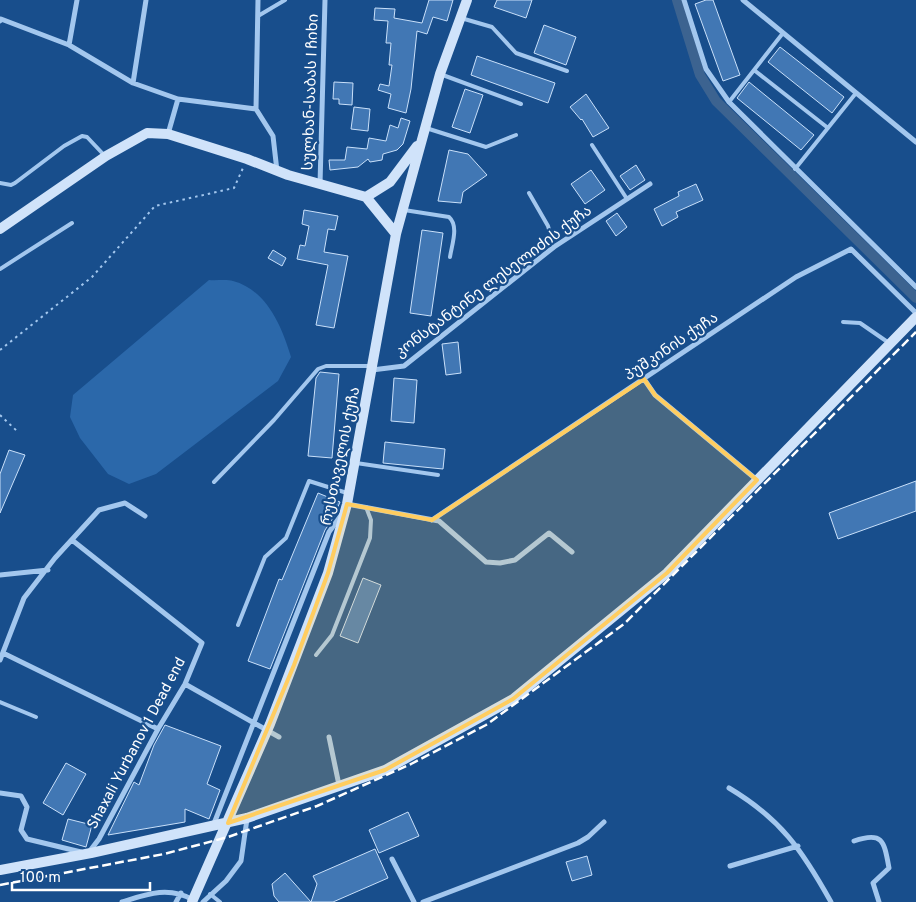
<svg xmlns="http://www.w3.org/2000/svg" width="916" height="902" font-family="Overpass,'Noto Sans Georgian',sans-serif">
  <rect width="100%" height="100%" fill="#184e8c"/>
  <path fill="#2b68aa" d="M209,280C216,281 226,279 233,281C267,290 282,327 291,357L278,381L156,474L129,484L108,474L80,438L70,417L73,395Z"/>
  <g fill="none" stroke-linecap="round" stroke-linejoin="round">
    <path stroke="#3c6390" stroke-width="10" d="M677,0L700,75L716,101L916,298"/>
  </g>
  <path fill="#4177b4" stroke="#c9e0fa" d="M429,0H453L447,21L433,17L427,34L417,31L411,89L406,113L388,108L391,94L378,90L380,84L389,86L392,65H389L391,43H386L388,21L374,20L375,8L395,9L394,18L422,23Z
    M497,0H532L526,18L494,7Z
    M706,0H713L740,75L723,81L695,4Z
    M544,25L576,37L566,65L534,53Z
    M780,47L844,97L832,113L768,62Z
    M477,56L555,83L548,103L471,75Z
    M334,82L353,83L352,105L339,104V99H333Z
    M749,82L814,135L801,150L737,98Z
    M465,89L483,95L470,133L452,127Z
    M586,94L609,128L593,137L582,119L581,120L570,107Z
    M354,107L370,109L368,131L351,129Z
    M401,118L410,121L403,144L397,150L383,154L382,160L370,162L368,159L358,167L330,170L329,160H345L347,147L367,149L369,138L386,141L390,125L398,128Z
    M449,150L468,154L487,175L463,192L461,203L438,201Z
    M636,165L645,180L630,190L620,176Z
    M591,170L605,190L585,204L571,184Z
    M696,184L703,200L676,212L678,217L662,226L654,209L679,196L678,192Z
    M304,210L338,216L335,230L328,229L324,252L348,256L334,328L316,325L328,265L297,259L300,245L305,246L309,226L302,224Z
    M617,213L627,227L616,236L606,221Z
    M422,230L443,233L431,316L410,313Z
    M273,250L286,258L282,266L268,258Z
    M458,342L461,373L446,375L442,344Z
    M320,372L339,374L332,458L308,456L316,378Z
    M394,378L417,380L414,423L391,421Z
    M385,442L445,449L443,469L383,463Z
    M9,450L25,455L0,513V474Z
    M916,481V511L838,539L829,513Z
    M318,493L340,502L333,518L325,530L270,669L248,661L279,579L282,580Z
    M363,578L381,585L358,643L340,636Z
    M165,725L221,746L207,784L220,790L209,819L185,809V822L108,835L134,782L139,785L154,745Z
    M66,763L86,774L63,815L43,803Z
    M408,812L419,836L379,853L369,830Z
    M68,819L92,825L86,847L62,840Z
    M375,849L388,878L333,902H311L317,884L313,876Z
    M587,856L592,875L572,881L566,862Z
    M285,873L311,902H279L274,896L272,884Z"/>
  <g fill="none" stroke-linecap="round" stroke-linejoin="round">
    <path stroke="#a3c7ee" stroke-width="2" stroke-dasharray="2.5 4" stroke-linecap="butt" d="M0,350L92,277L155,206L234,188L243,168
      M0,415L18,432"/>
    <path stroke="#a3c7ee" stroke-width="4" d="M258,16L285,0
      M461,18L492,27L516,53L567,71
      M754,70L828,128
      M440,74L521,104
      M729,102L783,33
      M426,128L486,147L516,135
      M592,145L627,199
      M795,169L856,93
      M0,183L11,185L15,183L64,146L82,136L87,137L104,155
      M529,193L548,226L554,247
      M404,210L449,217C459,226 452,244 450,257
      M0,269L72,223
      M843,322L860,323L889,343
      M356,463L438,475
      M214,482L274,420L318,369L326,366H370
      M238,625L265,557L286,538L309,481L347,493
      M316,655L332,635L370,538L371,520L366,507
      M0,702L36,717
      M210,894L220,902"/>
    <path stroke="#a3c7ee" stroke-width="5" d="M258,0L256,109L273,136L277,171
      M684,0L706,69L729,102L916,287
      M743,0L916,142
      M0,21L1,19L69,45L133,83L178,99L168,134
      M69,45L77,0
      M133,83L146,0
      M178,99L256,109
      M320,184L325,0
      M372,370L404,366L554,247L650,184
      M644,379L655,395L757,480
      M347,504L439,521L486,562L500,563L515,560L549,533L572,552
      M432,520L796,277L851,249L916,313
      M72,540L202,643L185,684L158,729L99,839L89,852
      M0,575L48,570
      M3,653L158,729
      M0,660L24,598L55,558L99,510L125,503L145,516
      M185,684L279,737
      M329,737L339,785
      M729,788C781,819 802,850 831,902
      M0,793L21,796L27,807L21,830L27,839L81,852
      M213,826L329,532L342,514
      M854,841C883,831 884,841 889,868L873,883L879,902
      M392,859L414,902
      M730,866L798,846
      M122,902C147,894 169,886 193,900
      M176,902L181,893
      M203,902L226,881L241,861L247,819
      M423,902L578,843L588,837L604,822"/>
    <path stroke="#d0e3fa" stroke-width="10" d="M366,197L390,182L417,146
      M0,229L106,156L147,133L168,134L247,159L288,175L366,197L396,234
      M0,870L91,853L247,818L385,770L513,699L667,573L916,317
      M192,902L270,724L328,573L347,504L396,234L440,74L467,0"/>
    <path stroke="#fff" stroke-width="2.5" stroke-dasharray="9 4" stroke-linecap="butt" d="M0,885L164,854L228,837L317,806L411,764L486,725L624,624L916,332"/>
  </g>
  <path fill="#ffcd60" fill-opacity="0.2" stroke="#ffcd60" stroke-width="4" stroke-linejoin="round" d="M644,379L655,395L757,480L667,573L513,699L385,770L228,823L294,665L328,573L347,504L432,520Z"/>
  <g text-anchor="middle" stroke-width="4.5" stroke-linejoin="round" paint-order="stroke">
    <g font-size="15" fill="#fff" stroke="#184e8c">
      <text transform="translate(310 92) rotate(-88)" y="5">სულხან-საბას I ჩიხი</text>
      <text transform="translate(493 281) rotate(-37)" y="5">კონსტანტინე ლესელიძის ქუჩა</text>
      <text transform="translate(671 346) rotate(-34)" y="5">პუშკინის ქუჩა</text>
      <text transform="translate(340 456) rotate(-78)" y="5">რუსთაველის ქუჩა</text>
      <text transform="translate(136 743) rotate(-62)" y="5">Shaxali Yurbanov 1 Dead end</text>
    </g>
  </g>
  <path d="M12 882v8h138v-8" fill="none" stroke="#ffffff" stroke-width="2.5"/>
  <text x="20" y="882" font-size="15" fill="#ffffff" stroke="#184e8c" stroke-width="4" paint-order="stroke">100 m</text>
</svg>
